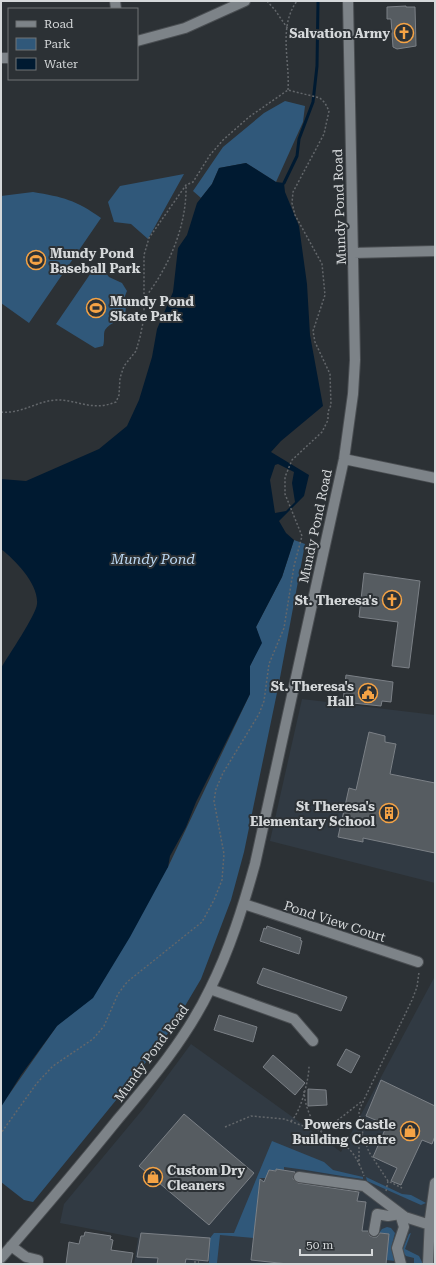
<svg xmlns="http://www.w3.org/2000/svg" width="436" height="1265" font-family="'Roboto Serif',serif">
  <rect width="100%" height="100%" fill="#2c3135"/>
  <path fill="#313a43" d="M302,699L435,715V883L270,841Z
    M435,976V1264H134L138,1238L60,1223L64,1204L143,1109L191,1044L341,1152Z"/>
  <path fill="#30587a" d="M285,101L305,106L303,122L276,182L246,163L219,168L212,184L201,198L193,191L223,147L264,113Z
    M184,174L148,239L131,224L114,222L108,202L120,186Z
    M33,192C63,197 76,200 101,218L29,323L1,303V196Z
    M95,267H101L109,277L122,283L127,291C121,303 128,305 125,313C122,321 110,322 105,330C103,334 105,340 103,346L95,348L56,324Z
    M294,540L305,544L279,683L244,852L231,900L201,979L172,1028L130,1083L33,1202L24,1200L1,1182V1106L168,867L250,694V666L261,643L256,627L282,577Z
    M272,1141L324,1162L333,1170L363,1177V1179C337,1176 311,1170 284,1167V1170H269L266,1178H260L254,1238L220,1235L217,1263H209L210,1238L214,1233H234Z
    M366,1177L402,1194L411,1195L426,1203L421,1205L367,1181Z
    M387,1227L391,1228L395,1233L391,1248L395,1261L386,1260L389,1234L379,1233L382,1229Z
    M411,1233L405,1249L419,1256L423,1264H414V1258L406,1256L402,1251L409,1234Z"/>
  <path fill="#001a31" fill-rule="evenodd" d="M246,163L276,182L284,183L285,192L299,226L307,284L310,335L323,406L281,441L271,452L309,475L304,496L279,521L286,533L294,540L282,577L256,627L262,643L250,666V694L196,802L186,827L170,856L168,867L130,937L93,998L57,1026L21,1075L1,1107V668C8,656 36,615 37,604C39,584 15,560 1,549V479L26,481L99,449L127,426L139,400L152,357L157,329L173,292L178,248L187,235L197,203L212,184L219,168ZM278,464L294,472L292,483L295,502L286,511L275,513L270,480L275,465Z"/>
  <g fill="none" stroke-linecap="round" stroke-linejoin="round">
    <path stroke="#001a31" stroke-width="3" d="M284,183L297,156L299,139L313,102L317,66L318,2"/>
  </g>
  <path fill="#565c61" stroke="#7b8086" d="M406,6V7H415L416,46L397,49L393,47L391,19H387V7Z
    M364,573L420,581L409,668L392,666L398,622L359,617Z
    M346,675L393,682L391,702L382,701L381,706L343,702Z
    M369,732L385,736V742L396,744L390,774L435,783V853L363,838V842L338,837L349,788L356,790Z
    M267,926L301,938L300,940L302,941L299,954L260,941L264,928L266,929Z
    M263,968L347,997L341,1011L261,985L257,983Z
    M219,1015L257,1027L253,1042L214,1030Z
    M346,1049L360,1056L351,1073L337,1065Z
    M273,1055L305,1083L295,1095L263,1067Z
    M381,1080L435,1106V1136L432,1144L422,1140L401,1185L391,1181L397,1168L373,1157L387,1125L366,1116Z
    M308,1089L326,1090L327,1105L308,1106Z
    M184,1114L254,1173L209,1225L139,1166Z
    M276,1169L295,1172L293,1179L298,1183L359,1192L357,1201L366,1202L362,1231H368L370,1236L373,1237H377L380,1233L389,1234L386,1264H288L251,1260L260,1179L264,1182L269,1170L276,1171Z
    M85,1232L111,1236L110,1239L113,1240L111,1250L133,1253L131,1264H66L69,1242L79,1244L81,1236H84Z
    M141,1233L210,1238L208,1261L186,1259L185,1264H157L158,1258L137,1257Z"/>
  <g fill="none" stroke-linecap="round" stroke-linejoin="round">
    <g stroke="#4a4e52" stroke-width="12">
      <path id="minor" d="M115,1L116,9
        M137,41L185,28L245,1
        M1,58H9
        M353,253L435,251
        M344,459L435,478
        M244,904L418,962
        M210,989L294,1019L313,1041
        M299,1177L364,1186L405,1217L430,1225
        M374,1231L377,1214L388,1216L400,1214L404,1227L397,1248L401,1264
        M11,1246L26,1257L38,1260V1264
        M1,1258C41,1212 80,1166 118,1119C152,1079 187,1037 210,989C230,949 243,907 255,864L344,459L353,394L355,360L348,1
        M428,1264L430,1219L435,1183"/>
    </g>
    <path stroke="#63676b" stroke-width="1.5" stroke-dasharray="2 2" stroke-linecap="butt" d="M267,1L275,10L288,29
      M288,90C290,60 278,27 297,1
      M144,299C169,267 187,226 186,185
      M1,412C21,414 35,402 55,400C77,399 91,412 116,402L119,395L120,378L124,366L136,351L140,337L144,318V255L149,238L186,185L193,182L210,155L223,140L249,117L288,90L320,98L325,103L329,111L324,134L293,192L292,203L295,215L322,264L325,295L313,331L315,342L330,374L331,405L328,412V420L322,432L292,460L285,477V494L302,536L294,566L284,628L269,664L264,701L259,714L223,773L216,789L214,801L224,854L222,880L214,900L202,922L127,982L118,994L104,1026L93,1039L53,1066L37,1083L1,1133
      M304,1091C305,1109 314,1129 330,1139C336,1142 344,1144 349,1149C356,1156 361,1167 364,1176
      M291,1121C301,1112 309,1079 309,1066
      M225,1127L251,1116L284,1119L306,1127L320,1131L325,1130L361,1102
      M362,1134L369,1152L388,1181L402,1188
      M359,1165V1146L363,1131L359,1113L360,1108L412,1000L417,987L419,972
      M386,1191L388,1181
      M194,1262H199"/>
    <use href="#minor" stroke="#7d8388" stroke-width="10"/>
  </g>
  <defs>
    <g id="church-ring" transform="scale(1)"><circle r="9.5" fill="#2c3135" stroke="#f5a345" stroke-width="1.5"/><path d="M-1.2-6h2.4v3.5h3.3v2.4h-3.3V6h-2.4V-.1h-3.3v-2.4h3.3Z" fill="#f5a345"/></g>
    <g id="stadium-ring" transform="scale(1)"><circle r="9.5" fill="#2c3135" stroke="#f5a345" stroke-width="1.5"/><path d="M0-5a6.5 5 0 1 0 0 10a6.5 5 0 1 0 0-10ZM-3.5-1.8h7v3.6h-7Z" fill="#f5a345"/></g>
    <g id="civic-ring" transform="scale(1)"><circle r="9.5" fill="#2c3135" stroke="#f5a345" stroke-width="1.5"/><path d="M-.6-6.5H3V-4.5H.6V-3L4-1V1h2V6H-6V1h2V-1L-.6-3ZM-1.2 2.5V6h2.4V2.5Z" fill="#f5a345"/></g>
    <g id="building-ring" transform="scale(1)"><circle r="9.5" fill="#2c3135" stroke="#f5a345" stroke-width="1.5"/><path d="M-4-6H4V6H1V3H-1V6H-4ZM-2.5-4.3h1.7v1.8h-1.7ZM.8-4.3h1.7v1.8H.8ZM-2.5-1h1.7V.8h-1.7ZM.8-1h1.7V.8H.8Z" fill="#f5a345"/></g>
    <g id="shop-ring" transform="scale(1)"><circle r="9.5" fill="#2c3135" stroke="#f5a345" stroke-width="1.5"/><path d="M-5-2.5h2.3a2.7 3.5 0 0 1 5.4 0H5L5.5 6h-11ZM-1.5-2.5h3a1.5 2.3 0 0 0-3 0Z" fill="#f5a345"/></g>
  </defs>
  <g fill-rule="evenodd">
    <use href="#church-ring" x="404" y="33"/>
    <use href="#stadium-ring" x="36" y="260"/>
    <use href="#stadium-ring" x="96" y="308"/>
    <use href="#church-ring" x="392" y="600"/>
    <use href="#civic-ring" x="368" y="693"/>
    <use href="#building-ring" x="389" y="813"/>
    <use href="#shop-ring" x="410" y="1131"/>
    <use href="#shop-ring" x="153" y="1177"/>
  </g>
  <g text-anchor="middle" stroke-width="4" stroke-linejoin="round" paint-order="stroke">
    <g font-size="13" font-weight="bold" fill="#d5d8da" stroke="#2c3135" text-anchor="end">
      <text x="390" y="38">Salvation Army</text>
      <text x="50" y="258" text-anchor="start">Mundy Pond<tspan x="50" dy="15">Baseball Park</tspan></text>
      <text x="110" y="306" text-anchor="start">Mundy Pond<tspan x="110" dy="15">Skate Park</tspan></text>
      <text x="378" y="605">St. Theresa's</text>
      <text x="354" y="691">St. Theresa's<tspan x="354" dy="15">Hall</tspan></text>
      <text x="375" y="811">St Theresa's<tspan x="375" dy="15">Elementary School</tspan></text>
      <text x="396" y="1129">Powers Castle<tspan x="396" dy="15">Building Centre</tspan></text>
      <text x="167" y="1175" text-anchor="start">Custom Dry<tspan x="167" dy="15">Cleaners</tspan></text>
    </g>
    <g font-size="13" fill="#d5d8da" stroke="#2c3135">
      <text transform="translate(339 207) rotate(-92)" y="5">Mundy Pond Road</text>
      <text transform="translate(315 526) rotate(-78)" y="5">Mundy Pond Road</text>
      <text transform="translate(335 921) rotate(18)" y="5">Pond View Court</text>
      <text transform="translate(151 1053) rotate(-54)" y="5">Mundy Pond Road</text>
    </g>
    <g font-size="14" font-style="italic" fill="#bbd8f3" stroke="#2c3135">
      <text x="153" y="564">Mundy Pond</text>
    </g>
  </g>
  <rect width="436" height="1265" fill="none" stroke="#d5d8da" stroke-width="4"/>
  <rect x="8" y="8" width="130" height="72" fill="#2c3135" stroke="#707477"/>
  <rect x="16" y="21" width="20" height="6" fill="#7d8388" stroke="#707477"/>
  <text x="44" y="28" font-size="12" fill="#d5d8da">Road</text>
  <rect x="16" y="38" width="20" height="12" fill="#30587a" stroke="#707477"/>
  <text x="44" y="48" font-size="12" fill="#d5d8da">Park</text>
  <rect x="16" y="58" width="20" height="12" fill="#001a31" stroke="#707477"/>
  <text x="44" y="68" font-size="12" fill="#d5d8da">Water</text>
  <path d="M300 1249v6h72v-6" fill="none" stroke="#d5d8da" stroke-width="2"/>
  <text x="306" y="1249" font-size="12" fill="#d5d8da" stroke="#2c3135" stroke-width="3" paint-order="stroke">50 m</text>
</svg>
